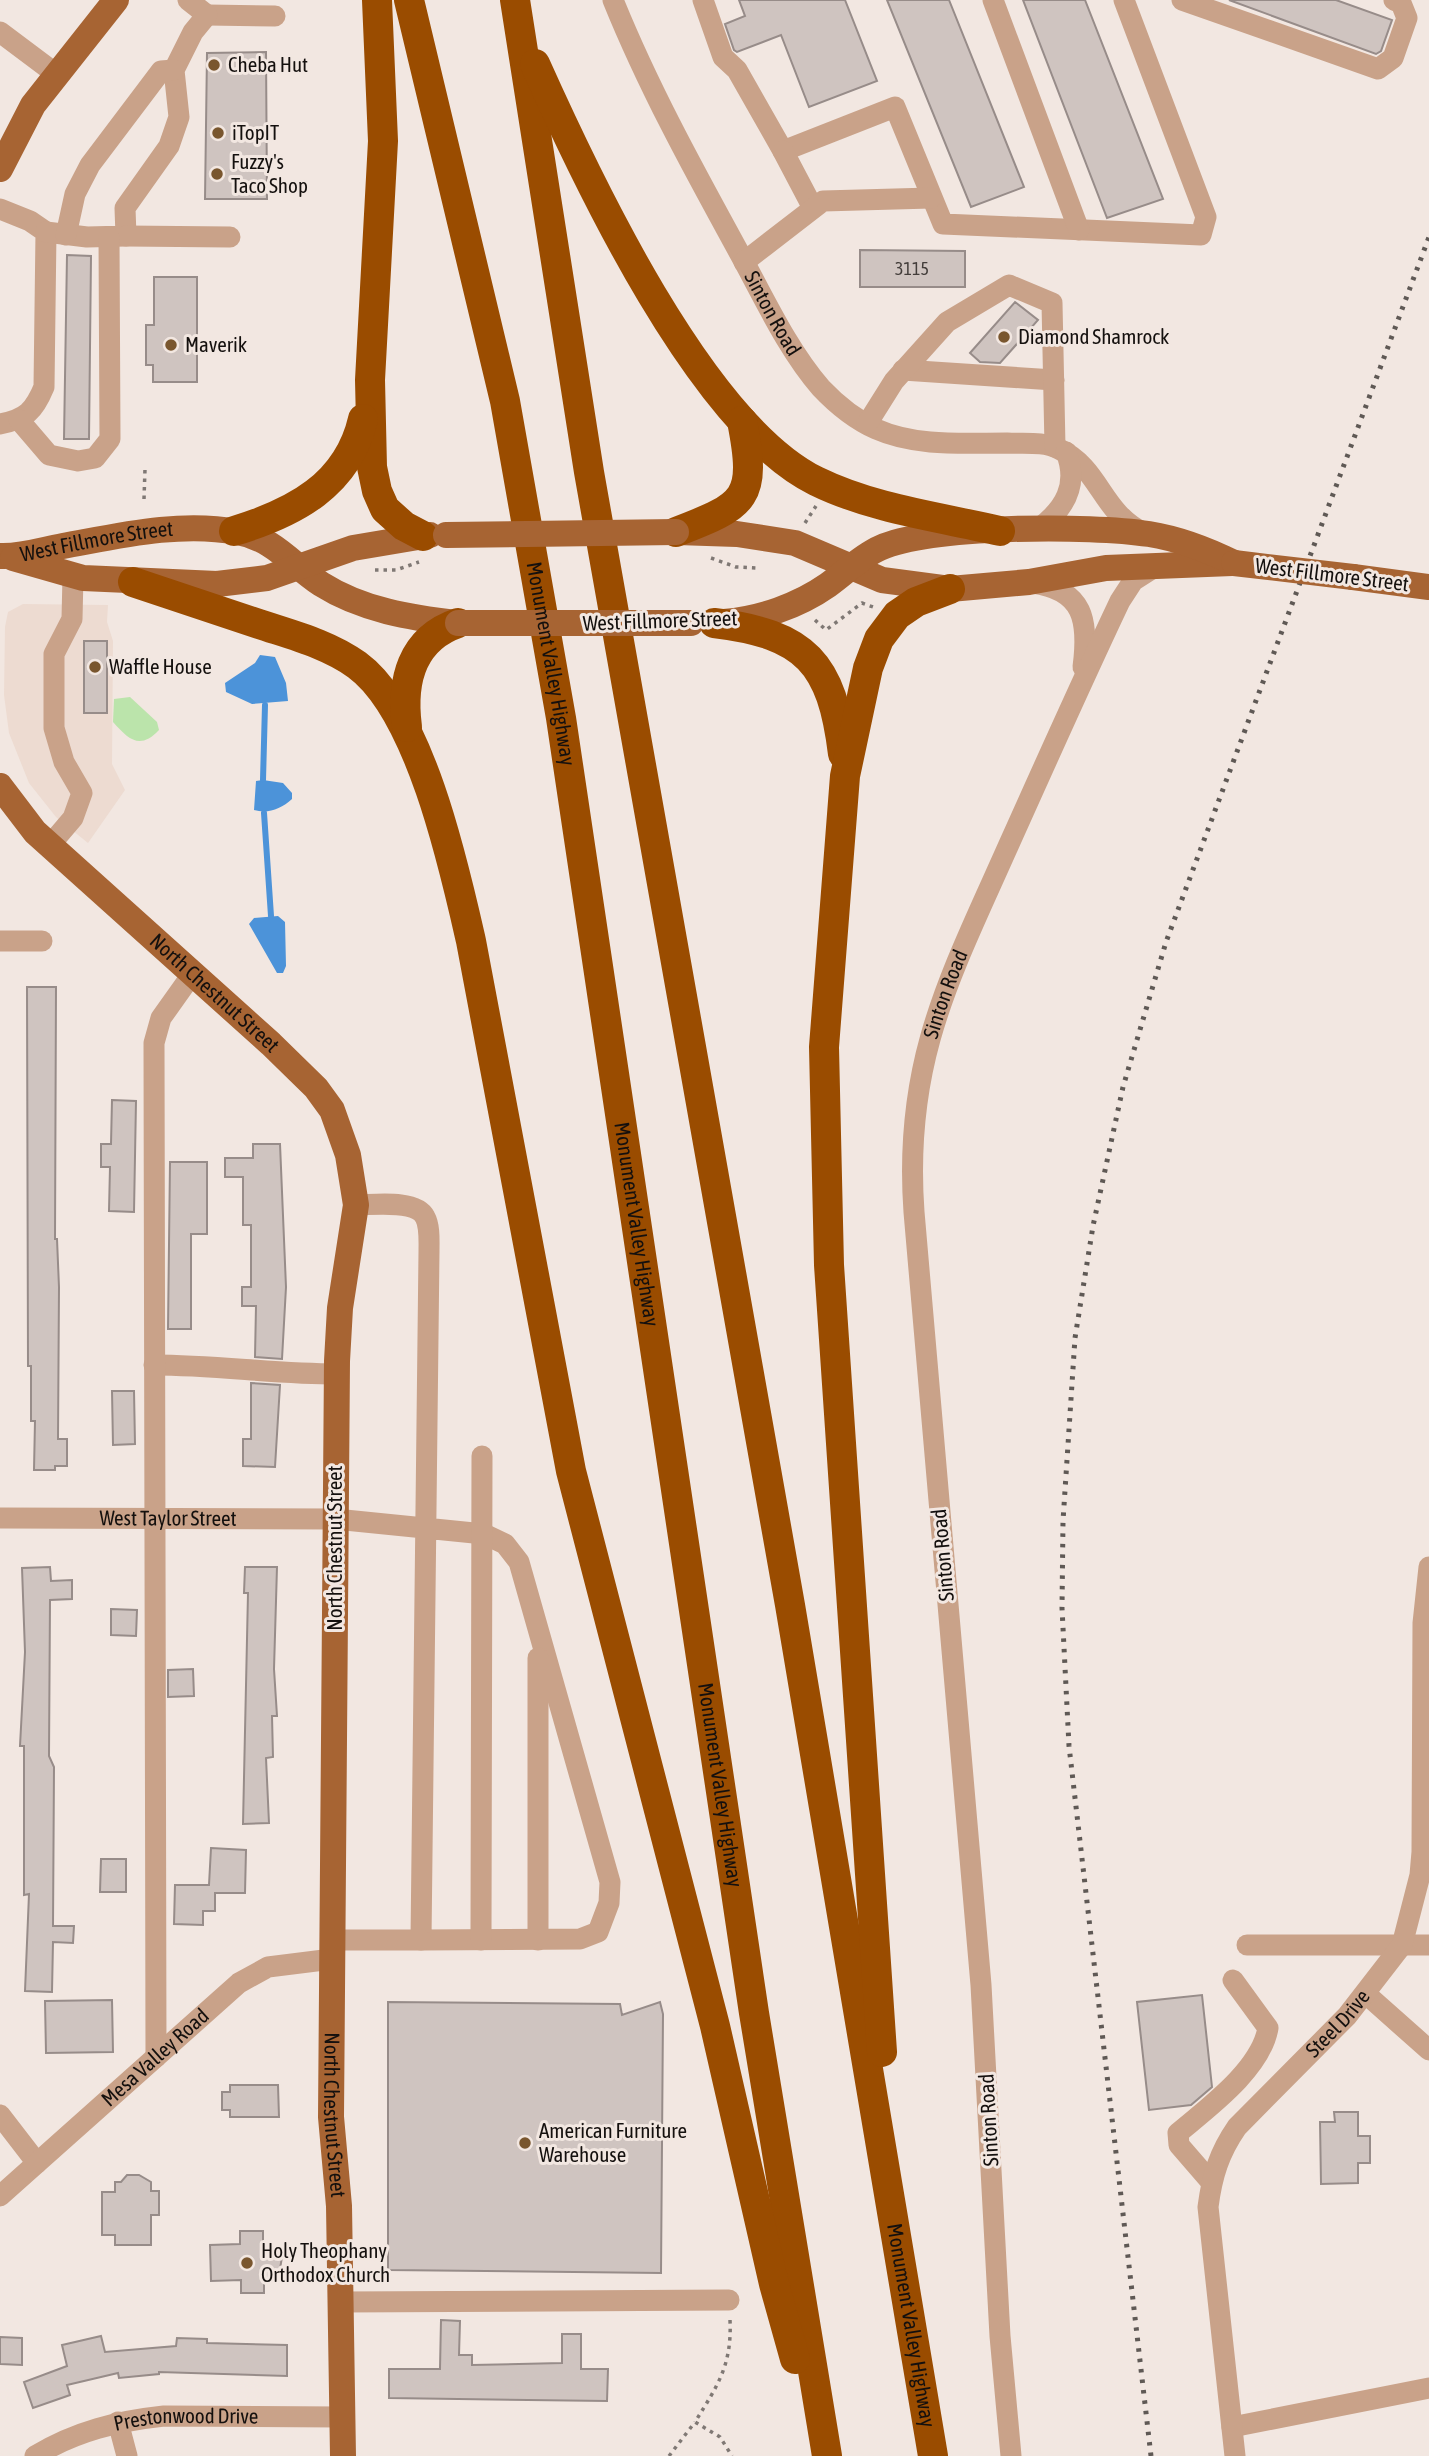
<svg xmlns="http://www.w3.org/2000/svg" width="1429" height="2456" font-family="'Asap Condensed',sans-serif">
  <rect width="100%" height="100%" fill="#f2e7e1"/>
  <path fill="#eddbd1" d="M23,604L108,605L107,622L113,641L112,764L125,790L88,843L56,817L29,783L9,733L4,695L5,627L8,612Z"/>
  <path fill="#bbe4ab" d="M130,697L157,722L159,730C140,750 129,740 113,722L114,699Z"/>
  <path fill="#4c93d9" d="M260,655L275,657L286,683L288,701L252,704L226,692L225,683L255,663Z
    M263,780L283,783L292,793V799C281,809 268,814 254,810L256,781Z
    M278,916L285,922L286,966L283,973H277L249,924L254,918Z"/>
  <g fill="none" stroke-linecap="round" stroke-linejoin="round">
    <path stroke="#4c93d9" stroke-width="6" d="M263,780L265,705
      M264,813L271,916"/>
  </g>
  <path fill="#cfc4c0" stroke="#978c89" stroke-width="2" d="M739,0H845L877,81L809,107L781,35L737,52L734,50L725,24L745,16Z
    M887,0H949L1024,187L971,207Z
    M1023,0H1085L1163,199L1107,218Z
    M1229,0H1336L1392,20L1381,51L1376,54Z
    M266,52L267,199H205L207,53Z
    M860,250L965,251V287H860Z
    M67,255L91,256L89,439H64Z
    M154,277H197V382H153V365H146V325H154Z
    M1015,302L1038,320L1000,363L980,362L970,353Z
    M84,641H107V713H84Z
    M27,987H56L55,1239H57L59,1287L58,1439H67V1466H55V1470H34L35,1421H31V1366H28Z
    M112,1100L136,1101L134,1212L109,1211L110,1167H101V1144H111Z
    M253,1144H280L286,1287L282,1359L255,1357L256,1306H242V1287H251V1225H243V1177H225V1158H253Z
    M170,1162H207V1234H191V1329H168Z
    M251,1383L280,1385L275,1467L243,1466V1439H251Z
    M112,1391H134L135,1444L113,1445Z
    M50,1567L51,1581L72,1580V1599L50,1600L49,1756L54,1767L53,1926H74L73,1943L53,1942L52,1992L25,1991L29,1894L24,1895V1746H20L25,1652L22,1568Z
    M245,1567H277L274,1669L277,1716H272L273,1757L266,1758L269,1823L243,1824L248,1593H244Z
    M111,1609L137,1610L136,1636L111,1635Z
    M193,1669L194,1696L168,1697V1670Z
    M211,1848L246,1850L245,1893H215V1911H203V1925L174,1924L175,1885H209Z
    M101,1859H126V1892H100Z
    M1202,1995L1212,2087L1191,2105L1149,2110L1137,2002Z
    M112,2000L113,2052L46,2053L45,2001Z
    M388,2002L620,2004L622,2015L660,2002L663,2014L661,2273L388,2270Z
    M230,2085H278L279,2117H230V2110H222V2092H230Z
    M1334,2112H1358V2136H1370V2163H1358V2183L1321,2184L1320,2122H1335Z
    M127,2175H139L151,2182V2191H159V2215H151V2245H115V2235H102V2192H115V2182H121Z
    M240,2231H263V2244H273V2249L282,2257L280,2269L269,2280H264V2293H241V2280L211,2281L210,2245L240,2244Z
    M441,2320L460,2321L459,2355H472V2365L562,2363V2334H581V2369H608L607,2401L389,2398V2369H440Z
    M101,2336L105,2352L176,2346L177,2338L207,2339V2343L287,2345V2376L159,2372V2374L119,2378L118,2373L67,2385L70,2395L33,2408L24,2382L67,2366L62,2345Z
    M0,2337L22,2338V2365L0,2364Z"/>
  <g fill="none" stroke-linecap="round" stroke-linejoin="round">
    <path stroke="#7f7874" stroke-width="3.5" stroke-dasharray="3.5 5" stroke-linecap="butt" d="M144,499L145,469
      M805,523L816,506
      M711,558L736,567L757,568
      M375,570H396L419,562
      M815,620L826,630L862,603L873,607
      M730,2320C732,2365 718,2385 695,2422L720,2437L732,2456
      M669,2456L695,2422"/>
    <g stroke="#c9a289" stroke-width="21">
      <path id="s1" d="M613,0C649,89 695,172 741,256C765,300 788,350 821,388C837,405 854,419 876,429C916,447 964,443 1007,443C1024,444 1043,441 1059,449C1101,469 1100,511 1144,533"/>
      <path d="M703,0L723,57L737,70L783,151L895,107L943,224L1201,235L1206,217L1124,0"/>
      <path d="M993,0L1079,230"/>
      <path d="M1182,0L1378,69L1393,58L1407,18L1401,3L1394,0"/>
      <path d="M207,15L275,16"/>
      <path d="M0,32L56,74"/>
      <path d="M783,151L813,208"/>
      <path d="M0,209L30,221L46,232L44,387C34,411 26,419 0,424"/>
      <path d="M46,232L87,237L126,236L125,208L169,146L179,117L174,70L193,32L207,15L188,0"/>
      <path d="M66,235L75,194L90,165L161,71L174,70"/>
      <path d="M126,236L230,237"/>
      <path d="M744,262L823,201L931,198"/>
      <path d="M903,370L1054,380"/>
      <path d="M19,420L49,455L78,461L95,458L110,439L109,237"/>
      <path d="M867,424L894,381L947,322L1009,285L1052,303L1055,447"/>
      <path d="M1038,529C1065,509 1079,485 1066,452"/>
      <path d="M1033,583C1084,590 1089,621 1083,667"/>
      <path d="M50,845L73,818L82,793L64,762L54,728V654L72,619L73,576"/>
      <path d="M0,941H42"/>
      <path d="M154,1365C216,1365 275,1374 337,1374"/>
      <path id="s2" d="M0,1518L335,1519L484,1534L505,1544L519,1562L610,1882L609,1903L598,1932L580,1939L421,1940L429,1251C429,1241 430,1226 425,1217C416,1199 373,1205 356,1205"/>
      <path d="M538,1658V1940"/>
      <path d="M331,1940H421"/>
      <path d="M481,1940L482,1456"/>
      <path d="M1247,1945H1429"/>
      <path d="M1366,1994L1429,2050"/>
      <path d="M156,2057L154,1043L161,1018L193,973"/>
      <path d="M0,2115L37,2163"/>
      <path d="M1211,2182L1179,2145L1178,2133C1209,2107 1261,2069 1268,2028L1233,1980"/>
      <path id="s3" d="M0,2196L239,1983L268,1967L332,1959"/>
      <path d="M340,2302L729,2300"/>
      <path d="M118,2422L127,2456"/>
      <path d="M1232,2427L1429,2388"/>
      <path id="s4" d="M35,2456C76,2431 118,2421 164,2416L341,2417"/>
      <path id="s5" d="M1011,2456L1000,2336L981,1985L914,1212C903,1060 951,975 1010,842C1046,762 1082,681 1120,601L1133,581L1155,567"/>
      <path id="s6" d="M1235,2456L1208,2207C1212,2176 1219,2153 1237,2127L1347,2016L1402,1945L1420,1875L1422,1852L1423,1623L1429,1567"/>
    </g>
    <g stroke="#a76433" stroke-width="26">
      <path d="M0,169L33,105L116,0"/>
      <path d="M677,532L737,534L795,543L882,580L950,589L1029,582L1106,568L1232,563"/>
      <path id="s7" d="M0,556C21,557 42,550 63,546C118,536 180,521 237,532C274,538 292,565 321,584C362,610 411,618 458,623"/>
      <path d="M13,558L83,578L217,584L267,578L353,548L430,535"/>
      <path d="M1353,577L1429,587"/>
      <path d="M724,622C760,619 798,606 828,585C845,573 860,557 880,548C931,525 1091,525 1149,534C1180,539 1206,549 1234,563"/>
      <path id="s8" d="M0,786L35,832L271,1044L316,1088L332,1110L348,1155L356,1205L340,1308L337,1361L331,2117L339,2206L343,2456"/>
    </g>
    <g stroke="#9a4c00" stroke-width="30">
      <path d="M377,0L383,141L370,380L372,467L377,491L385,509L404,526L423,536"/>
      <path id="s9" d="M409,0L505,401L561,718L754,2013L827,2456"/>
      <path id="s10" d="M515,0L589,472L790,1605L933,2456"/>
      <path d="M535,64C587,180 701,424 816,481C873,509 939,517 1000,531"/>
      <path d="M234,531C294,513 348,485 363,419"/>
      <path d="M676,532C747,505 757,498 742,421"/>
      <path d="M133,582C175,596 217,610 259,624C292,635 328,644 357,665C420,711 454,866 471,941L571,1471L715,2026L774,2284L795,2359"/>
      <path d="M714,623C806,634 832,663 843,754"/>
      <path d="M407,727C401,681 411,639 458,623"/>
      <path d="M882,2052L829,1265L824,1047L845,776L868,668L879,639L897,615L916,602L950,589"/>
    </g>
    <path stroke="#5f5955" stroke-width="5" stroke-dasharray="3.5 7" stroke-linecap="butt" d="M1151,2456L1069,1746L1062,1608L1063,1521L1075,1338L1093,1226L1123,1087L1166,942L1429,237"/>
    <path stroke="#a76433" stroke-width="26" d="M446,535L676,532
      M1234,563L1353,577
      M458,623H691"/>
  </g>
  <g fill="#79562e" stroke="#f2e7e1" stroke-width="2.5">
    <circle cx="214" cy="65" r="7"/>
    <circle cx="218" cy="133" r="7"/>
    <circle cx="217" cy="174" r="7"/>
    <circle cx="1004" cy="337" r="7"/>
    <circle cx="171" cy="345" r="7"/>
    <circle cx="95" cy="667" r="7"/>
    <circle cx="525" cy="2143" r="7"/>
    <circle cx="247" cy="2263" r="7"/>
  </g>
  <g text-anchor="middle" stroke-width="6" stroke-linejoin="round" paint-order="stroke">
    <g font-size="18" fill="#433d3a">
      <text x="912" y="275">3115</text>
    </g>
    <g font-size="21" fill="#14100e" stroke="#f2e7e1" text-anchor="start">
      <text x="228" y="72">Cheba Hut</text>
      <text x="232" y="140">iTopIT</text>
      <text x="231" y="169">Fuzzy's<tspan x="231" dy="24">Taco Shop</tspan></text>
      <text x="1018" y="344">Diamond Shamrock</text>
      <text x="185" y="352">Maverik</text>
      <text x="109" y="674">Waffle House</text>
      <text x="539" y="2138">American Furniture<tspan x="539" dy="24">Warehouse</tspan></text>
      <text x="261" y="2258">Holy Theophany<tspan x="261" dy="24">Orthodox Church</tspan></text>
    </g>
    <g font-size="21" fill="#14100e" stroke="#f2e7e1">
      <text dy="7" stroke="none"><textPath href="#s1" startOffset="352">Sinton Road</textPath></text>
      <text dy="7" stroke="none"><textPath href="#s7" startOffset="98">West Fillmore Street</textPath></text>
      <text transform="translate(1332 575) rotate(7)" y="7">West Fillmore Street</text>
      <text transform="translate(660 621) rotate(-2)" y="7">West Fillmore Street</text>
      <text dy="7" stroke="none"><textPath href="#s9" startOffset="679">Monument Valley Highway</textPath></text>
      <text dy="7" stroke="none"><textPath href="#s8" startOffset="299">North Chestnut Street</textPath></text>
      <text dy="7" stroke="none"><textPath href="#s5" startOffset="1470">Sinton Road</textPath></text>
      <text dy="7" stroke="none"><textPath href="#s9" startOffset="1246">Monument Valley Highway</textPath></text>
      <text dy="7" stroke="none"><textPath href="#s2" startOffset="168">West Taylor Street</textPath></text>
      <text transform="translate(335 1548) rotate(-90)" y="7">North Chestnut Street</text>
      <text transform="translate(943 1555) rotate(-95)" y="7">Sinton Road</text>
      <text dy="7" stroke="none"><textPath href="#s9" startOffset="1813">Monument Valley Highway</textPath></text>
      <text dy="7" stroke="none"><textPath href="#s6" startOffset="481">Steel Drive</textPath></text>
      <text dy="7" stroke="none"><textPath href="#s3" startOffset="208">Mesa Valley Road</textPath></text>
      <text dy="7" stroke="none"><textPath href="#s8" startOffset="1475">North Chestnut Street</textPath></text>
      <text transform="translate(989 2120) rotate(-93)" y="7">Sinton Road</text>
      <text dy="7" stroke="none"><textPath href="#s10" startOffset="2359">Monument Valley Highway</textPath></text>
      <text dy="7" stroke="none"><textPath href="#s4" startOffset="158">Prestonwood Drive</textPath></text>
    </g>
  </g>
</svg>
